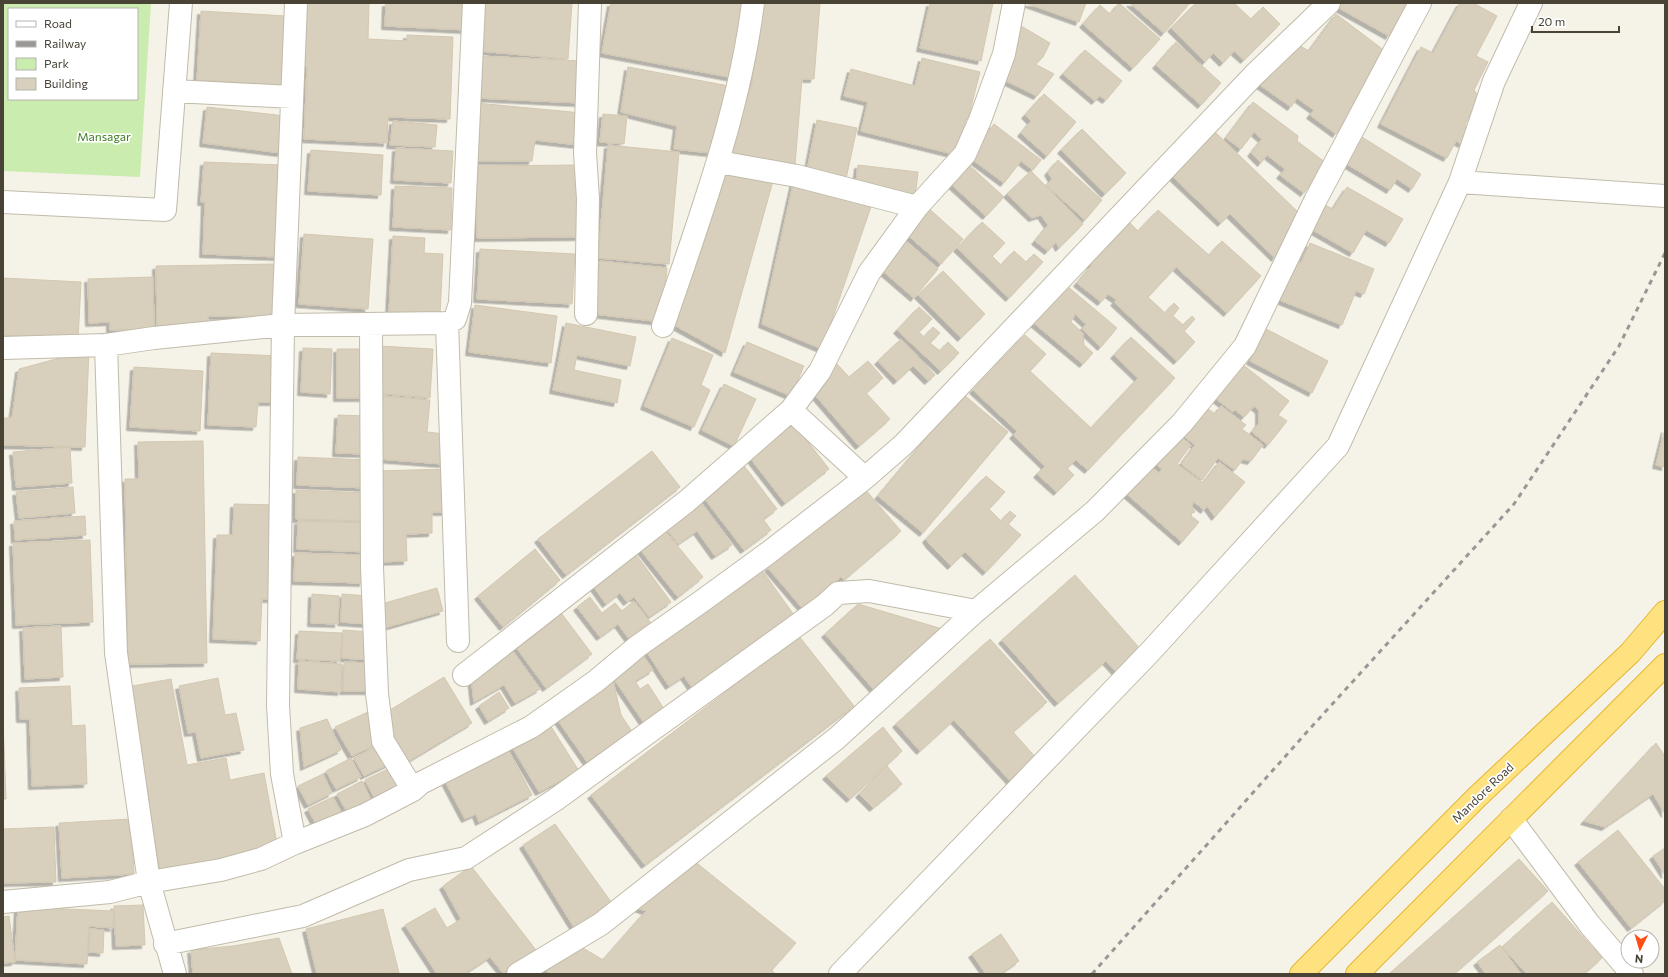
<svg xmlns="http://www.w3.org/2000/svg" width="1668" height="977" font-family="Commissioner,sans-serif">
  <defs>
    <filter id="shadow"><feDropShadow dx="-3.5" dy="3.5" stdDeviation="0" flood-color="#0004"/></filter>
  </defs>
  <rect width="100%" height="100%" fill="#f5f2e8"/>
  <path fill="#cbecaf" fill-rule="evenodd" d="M3,3H151L140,177L3,171ZM9,9H137V99H9Z"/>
  <path fill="#d8cfbd" stroke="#d3c8b0" filter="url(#shadow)" d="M305,3H369L368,39L407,41V35L453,37L450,119L388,117L387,143L304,139L307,66H302Z
    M386,3H468L467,30L385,26Z
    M483,3H572L568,59L479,51Z
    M611,3H748L734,78L602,53Z
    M761,3H820L814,79H802L795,165L727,160L752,83Z
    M930,3H993L981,61L920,48Z
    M1026,3H1086L1079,22Z
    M1119,3L1160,39L1133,68L1083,24L1100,5L1110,14Z
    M1130,3H1190L1164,33Z
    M1196,3H1234L1251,19L1263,7L1280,24L1244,60L1234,51L1223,63L1213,53L1205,62L1171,28Z
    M1341,3H1408L1389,36L1337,7Z
    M1460,3H1473L1497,16L1476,56L1488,62L1474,90L1479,97L1465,125L1469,130L1462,144L1456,141L1447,158L1381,124L1421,47L1433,53Z
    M201,11L286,16L282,85L197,80Z
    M1336,14L1389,54L1336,134L1310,115L1314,110L1297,98L1291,107L1257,83L1295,43L1309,51Z
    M1021,26L1050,43L1043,57L1035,64L1054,74L1037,96L998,77Z
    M1176,42L1221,83L1201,105L1156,65Z
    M1085,50L1122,81L1106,100L1100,96L1095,101L1063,74Z
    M479,56L582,61L580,103L477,98Z
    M922,58L980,72L968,119H966L957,155L861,131L868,102L844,96L851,69L915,86Z
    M628,67L729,86L720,154L674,149L677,126L621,112Z
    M1044,94L1076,122L1047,156L1021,133L1031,121L1025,115Z
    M1253,102L1298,136L1297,141L1326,163L1304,193L1280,175L1285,169L1267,155L1261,163L1251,153L1262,139L1254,132L1241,149L1226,138Z
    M476,103L582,113L579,145L535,140L532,161H471Z
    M207,107L285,116L281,153L203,143Z
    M603,114L627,116L624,144L600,142Z
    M817,120L857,128L846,179L807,171Z
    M393,121L437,125L435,147L390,145Z
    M994,124L1041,160L1033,170L1021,161L1004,183L969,157Z
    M1082,129L1126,173L1105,194L1061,150Z
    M1214,131L1298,212L1275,258L1230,214L1221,223L1171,175Z
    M1362,137L1421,174L1412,189L1397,179L1390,190L1345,163Z
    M608,145L679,152L669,264L598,258Z
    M396,148L453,151L451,183L394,180Z
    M311,150L383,155L381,195L308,191Z
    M1058,160L1102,200L1085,220L1046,185L1052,179L1048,172Z
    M204,162L283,165L278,257L203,254L205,202H201Z
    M578,165L579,237L477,238L476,166Z
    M858,165L918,172L915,199L856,182Z
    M969,165L1004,197L986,216L951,184Z
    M723,170L773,181L725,353L674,325Z
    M1031,171L1083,224L1059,248L1056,242L1048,251L1035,241L1048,225L1041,215L1032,218L1007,194Z
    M794,180L872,204L822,349L762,324Z
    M395,186L452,188L451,230L393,227Z
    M1347,187L1403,219L1389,243L1366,230L1353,253L1311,229L1325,205L1333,209Z
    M926,206L963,239L941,264L904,232Z
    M1158,210L1209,255L1222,241L1261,276L1227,313L1176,267L1148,297L1165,313L1174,303L1179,308L1173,316L1183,325L1192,316L1195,319L1184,331L1195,342L1177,361L1114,302L1117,300L1108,294L1101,302L1077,283L1091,266L1090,252L1128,221L1138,231Z
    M982,222L1005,243L992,256L1001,265L1014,251L1026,262L1034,254L1043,262L1009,298L957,248Z
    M304,234L373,239L368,309L299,304Z
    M393,236L425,238L424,253L443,254L440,315L389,312Z
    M902,238L938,269L914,298L878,267Z
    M1310,243L1374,269L1364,294L1356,291L1342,325L1277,299L1293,260L1301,263Z
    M480,249L575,254L572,304L477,299Z
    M600,261L667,268L662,322L594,314Z
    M274,264L275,316H208V326L157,327L156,266Z
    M943,271L985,314L961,338L918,295Z
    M153,277L154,329L110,330V322L89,323L88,279Z
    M3,278L81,282L78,340L3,335Z
    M1067,286L1117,328L1101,347L1082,329L1086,324L1075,314L1071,322L1083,333L1084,345L1093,353L1083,364L1029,319Z
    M475,305L557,316L551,363L469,352Z
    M919,307L932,319L919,332L924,337L933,327L940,333L930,343L940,351L948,342L959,353L941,371L897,330Z
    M566,323L636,337L630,366L577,355L574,370L621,380L617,403L553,390Z
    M1266,329L1328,361L1312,393L1250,361Z
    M1025,335L1046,354L1030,371L1091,428L1138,378L1114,355L1131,337L1175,378L1088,470L1076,460L1067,468L1074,475L1057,492L1037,474L1045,466L1013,435L1017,431L973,390Z
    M672,338L713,355L701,385L710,390L694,427L644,406Z
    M901,339L935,375L928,381L913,366L897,381L878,361Z
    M747,342L804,366L791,396L734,372Z
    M379,346L433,349L430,398L375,393Z
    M303,348L332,349L330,394L301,392Z
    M337,349H365V398H337Z
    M89,350L85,447L3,445V418H12L19,369Z
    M211,353L280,356L279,402H258L256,427L208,425Z
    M868,361L883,378L866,393L890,419L859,446L809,388L837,364L849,377Z
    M1242,364L1289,401L1278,415L1287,421L1268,445L1252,432L1259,423V410L1254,406L1244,417L1235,410L1233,412L1211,395Z
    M134,367L203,371L200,431L130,427Z
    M724,384L756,399L734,446L702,430Z
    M963,394L1008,432L923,533L878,496Z
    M383,396L430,400L427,432L445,434L443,464L378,459Z
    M1203,405L1215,414L1221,406L1246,425L1242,429L1263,445L1251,461L1243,459L1235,470L1218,458L1202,480L1181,464L1195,445L1181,434Z
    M338,415L368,416L367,454L336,453Z
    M791,420L829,469L785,503L747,454Z
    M1665,429V467L1656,465Z
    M1176,433L1191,445L1177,464L1203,483L1219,462L1245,482L1215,517L1207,506L1204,510L1193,501L1192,507L1195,512L1192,513L1191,516L1199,522L1182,542L1121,489L1150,466L1159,473L1162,469L1151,460Z
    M203,441L207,663L128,664L125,479H139L138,442Z
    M70,447L72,483L16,487L13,452Z
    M652,451L680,487L566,575L538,539Z
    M298,457L367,460L366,488L297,485Z
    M742,463L777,509L763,519L771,530L744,550L701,494Z
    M449,469L450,512H432V533L406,534L407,561L377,562L374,471Z
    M986,476L1005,492L989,509L1001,521L1010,511L1016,516L1008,524L1021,535L986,572L965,552L951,566L930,545L926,539Z
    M73,487L75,513L19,518L16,492Z
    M863,487L901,531L844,580L841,577L803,609L768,568Z
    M296,490L366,493L365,521L296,519Z
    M701,502L732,545L715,556L697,531L678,544L665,527Z
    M234,504L277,505L274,599H262L260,641L213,639L217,535H233Z
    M85,516L86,535L15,540L14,521Z
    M298,521L368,523L367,552L297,549Z
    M663,528L703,577L678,597L639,548Z
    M90,540L93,622L16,625L13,543Z
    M535,549L560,580L503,627L478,596Z
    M634,552L671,602L649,617L634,597L627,602L620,593L606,604L591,583Z
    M295,553L364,555L363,583L294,581Z
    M762,570L796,618L695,692L684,676L669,686L644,648Z
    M1075,575L1143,652L1118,674L1106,661L1058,703L1002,640Z
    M437,588L443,611L384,628L378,605Z
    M312,594L339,596L338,624L311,623Z
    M342,594L369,596L368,624L341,622Z
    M590,597L602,613L615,603L622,611L634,601L651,623L629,639L618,624L600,637L577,607Z
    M858,604L946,630L875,691L825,634Z
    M559,610L592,654L546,688L513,643Z
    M61,626L63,677L25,679L23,628Z
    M343,630L371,632L370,660L342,658Z
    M299,631L342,633L340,661L297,659Z
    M799,636L854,706L645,865L591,795Z
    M990,639L1047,702L1013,732L1039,761L1013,784L954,720L920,751L896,724Z
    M510,647L540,689L515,703L504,685L474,702L471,677Z
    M641,652L653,670L635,681L640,689L648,684L664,709L644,723L612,676Z
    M299,661L342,664L341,692L298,689Z
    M344,662L371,663L370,691H343Z
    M444,677L472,723L407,762L388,729L385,713Z
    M218,678L225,715L236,713L244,750L201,758L196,732L188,733L179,686Z
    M171,679L187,765L226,758L230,780L264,773L278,849L160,871L148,803L150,802L127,687Z
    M613,680L621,715L635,736L619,748L615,743L587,762L555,716Z
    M70,686L72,726L85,725L87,784L32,786L30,719H20L19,688Z
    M499,692L509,708L488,721L479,706Z
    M368,712L377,744L352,756L335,727Z
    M3,719L6,799H3Z
    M327,719L341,750L304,767L300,728Z
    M550,725L579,771L539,792L511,745Z
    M883,727L902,751L850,799L826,776Z
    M1656,743L1665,756V814L1653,794L1605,827L1584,821Z
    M379,745L389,764L364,776L354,758Z
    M508,749L532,795L479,822L476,814L465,819L445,781Z
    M351,758L361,777L336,789L326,771Z
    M887,766L902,784L873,808L859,794Z
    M390,768L399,787L375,799L365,780Z
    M323,774L332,793L308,805L298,786Z
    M362,781L371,800L347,812L337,794Z
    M333,797L342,815L318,828L308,809Z
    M131,819L134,874L62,878L59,823Z
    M555,824L614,906L575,929L523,845Z
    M54,827L56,882L3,883V829Z
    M1618,830L1665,889V901L1631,928L1578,862Z
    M1665,848V875L1653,856Z
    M1519,859L1548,891L1454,974H1389Z
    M693,860L796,943L772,970L775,974H550L544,969L583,948L603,960L646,911L637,908Z
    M471,866L536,950L503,973L490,957L464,974H437L405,925L435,908L447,928L461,919L443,886Z
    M1552,902L1602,958L1584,974H1527L1502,947Z
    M143,905L145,945L116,946L114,906Z
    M18,907L114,911L113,928L89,926L87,964L15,960Z
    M383,909L399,973L317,974L306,929Z
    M9,916L15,962L3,963V917Z
    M90,929L104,930L103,953L89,952Z
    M1001,934L1019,961L1000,974H986L972,954Z
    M279,938L292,974H193L191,950L233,946Z
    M1500,945L1521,974H1486L1477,962Z"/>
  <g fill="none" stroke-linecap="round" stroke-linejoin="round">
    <g stroke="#c1bbaa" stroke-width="24">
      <path id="minor" d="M174,91L292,97
        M719,162L797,176L917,207
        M1460,182L1494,81L1531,3
        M3,202L165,210L181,3
        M586,314L588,199L585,153L590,3
        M447,323L458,641
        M371,324L372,567L377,694L383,741L413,790
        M663,326C699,220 739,114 753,3
        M106,345L154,338L283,325L296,3
        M3,348L106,345L116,653L149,882L175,974
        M791,410L865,478
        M464,675L687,501L791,410L820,371L869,273L917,207L965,154L980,120L1004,54L1014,3
        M1511,819L1590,925L1632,974
        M295,843L282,774L278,705L283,325L447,323L455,319L460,303L474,3
        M3,902L110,892L149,882L221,870L261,859L295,843L365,815L413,790L421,783L531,727L596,681L638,646L702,601L768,553L865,478L904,444L1254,75L1329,3
        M165,944L303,916L409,870L466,858L555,800L825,605L838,593L869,591L976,611
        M518,974L601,924L837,738L976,611L1095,511L1182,423L1245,346L1316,199L1420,3
        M840,974L1150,652L1338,446L1460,182L1665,196"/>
    </g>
    <g stroke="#e7b430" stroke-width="24">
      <path id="trunk" d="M1301,974L1477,797L1630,653L1665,612
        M1357,974L1665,665"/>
    </g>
    <use href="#minor" stroke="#fff" stroke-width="22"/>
    <use href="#trunk" stroke="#ffe280" stroke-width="22"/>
    <path stroke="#989898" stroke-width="3" stroke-dasharray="5 5" stroke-linecap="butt" d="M1092,974L1306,733L1514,504L1619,346L1665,253"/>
  </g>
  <g text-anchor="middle" stroke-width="3.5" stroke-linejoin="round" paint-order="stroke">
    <g font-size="12" fill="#3f7f25" stroke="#fff">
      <text x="104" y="141">Mansagar</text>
    </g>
    <g font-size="12" fill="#494336" stroke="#fff">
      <text transform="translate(1483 793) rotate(-44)" y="4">Mandore Road</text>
    </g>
  </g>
  <rect width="1668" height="977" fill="none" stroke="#494336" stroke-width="8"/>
  <rect x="8" y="8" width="130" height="92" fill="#ffffff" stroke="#b6b4af"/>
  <rect x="16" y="21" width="20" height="6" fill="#ffffff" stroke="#b6b4af"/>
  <text x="44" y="28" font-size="12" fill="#494336">Road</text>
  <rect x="16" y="41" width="20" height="6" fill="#989898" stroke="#b6b4af"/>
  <text x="44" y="48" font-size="12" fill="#494336">Railway</text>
  <rect x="16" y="58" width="20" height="12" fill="#cbecaf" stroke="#b6b4af"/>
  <text x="44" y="68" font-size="12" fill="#494336">Park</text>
  <rect x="16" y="78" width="20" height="12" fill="#d8cfbd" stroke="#b6b4af"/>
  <text x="44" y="88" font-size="12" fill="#494336">Building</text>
  <g transform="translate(1640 949) rotate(185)"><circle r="19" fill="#ffffff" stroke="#b6b4af"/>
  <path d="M0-3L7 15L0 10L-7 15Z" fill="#ff4d15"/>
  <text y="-6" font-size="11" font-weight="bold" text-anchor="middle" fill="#494336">N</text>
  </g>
  <path d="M1532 26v6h87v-6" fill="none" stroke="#494336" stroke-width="2"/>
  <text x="1538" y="26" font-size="12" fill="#494336" stroke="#ffffff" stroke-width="3" paint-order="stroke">20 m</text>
</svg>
